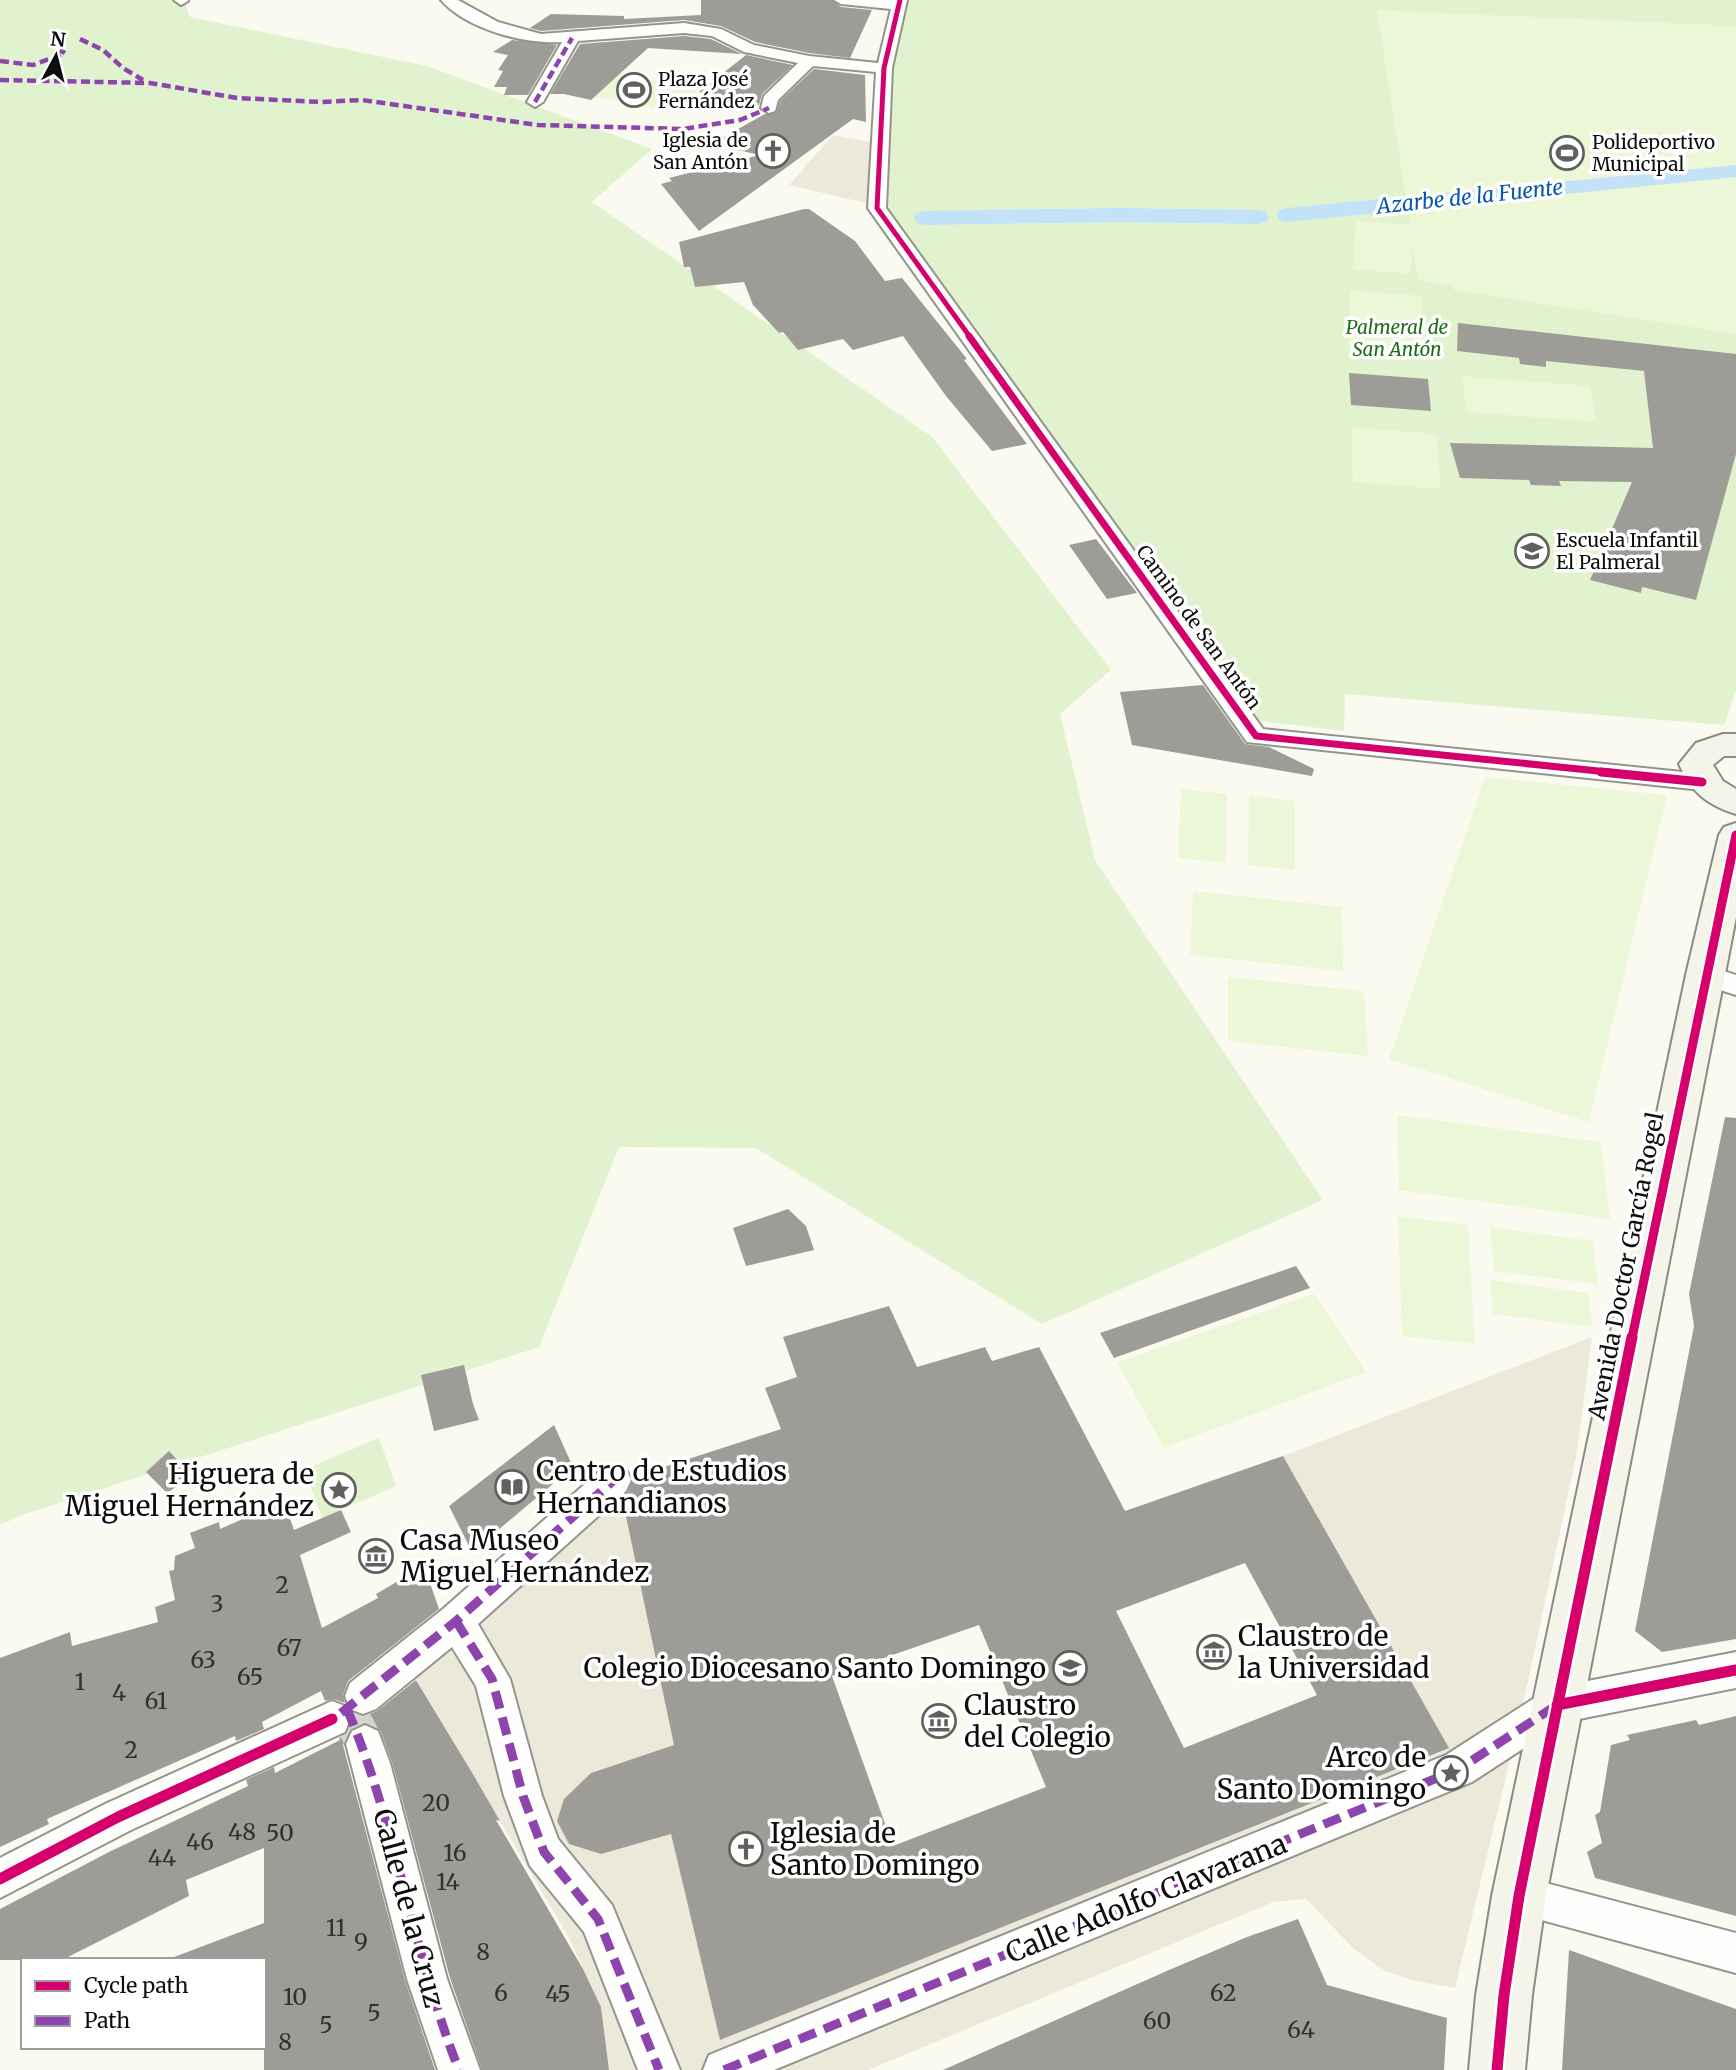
<svg xmlns="http://www.w3.org/2000/svg" width="1736" height="2070" font-family="Merriweather,serif">
  <rect width="100%" height="100%" fill="#fbfaf0"/>
  <path fill="#e1f3ce" d="M0,0H184L190,17L427,66L652,149L592,202L932,437L1111,670L1060,714L1095,860L1323,1200L1042,1324L756,1148L619,1147L539,1347L25,1514L0,1525Z
    M909,0H1736V690L1724,725L1345,694L1344,731L1260,721L884,210L896,39Z
    M379,1438L396,1486L322,1518L311,1488L310,1467Z"/>
  <path fill="#ecf7d8" d="M1377,10L1736,26V334L1453,290L1454,286L1418,280L1412,243L1411,274L1353,269L1356,221L1410,225Z
    M599,69L698,90L669,112L569,91Z
    M1349,290L1422,296L1425,356L1349,349Z
    M1462,376L1590,386L1597,422L1466,412Z
    M1351,427L1436,434L1441,489L1353,482Z
    M1485,777L1667,795L1589,1122L1389,1059Z
    M1181,789L1227,794L1226,863L1178,858Z
    M1249,795L1295,801V870L1248,865Z
    M1193,891L1342,907L1343,971L1190,955Z
    M1228,977L1364,991L1368,1056L1228,1041Z
    M1397,1115L1601,1142L1610,1219L1399,1190Z
    M1398,1216L1468,1225L1475,1344L1402,1336Z
    M1490,1227L1593,1241L1598,1284L1494,1271Z
    M1490,1280L1588,1293L1592,1327L1493,1314Z
    M1314,1294L1366,1372L1164,1448L1117,1362Z"/>
  <path fill="#ece9db" d="M833,135L877,143L874,205L789,185Z
    M1592,1337L1577,1452L1521,1714L1455,1988L1416,1981L1385,1971L1355,1950L1306,1899L1273,1902L1259,1908L868,2070H609L601,2007L568,1936L416,1679L368,1714L354,1673L440,1610L602,1473L618,1482L674,1745L591,1773L564,1799L569,1844L601,1854L671,1834L720,2040L1448,1748L1283,1456Z"/>
  <g fill="none" stroke-linecap="round" stroke-linejoin="round">
    <path fill="#c3e2f8" fill-rule="evenodd" d="M1736,165V177L1287,222L1279,220L1276,215L1279,210L1287,208Z
      M1119,208L1258,210L1266,212L1269,217L1266,222L1258,224L1119,222L925,225L917,223L914,218L917,213L925,211Z"/>
  </g>
  <path fill="#9e9c96" fill-rule="evenodd" d="M701,0H832L841,7L872,10L850,58L809,53L755,42L721,26L684,20L541,31L530,28L551,14L624,16V19L701,15Z
    M684,36L711,39L742,54L648,48L591,100L564,94H550L580,44Z
    M512,40L557,45L528,95H504L507,87H494L503,71L498,70L508,55L493,52Z
    M746,55L793,65L762,94L759,105L699,92Z
    M814,69L865,75L866,122L853,119L699,231L661,184L672,181L669,178L760,155L711,144L765,114L776,113L780,101Z
    M804,209H809L855,241L885,281L902,278L967,359L964,360L1027,444L992,451L946,396L903,336L853,350L843,339L798,350L783,332L779,333L753,305L744,282L695,287L690,267H684L679,242Z
    M1458,323L1736,354V454L1696,600L1642,587L1641,593L1590,580L1632,482L1559,481L1561,486L1531,485L1529,480L1460,478L1450,443L1653,448L1644,371L1546,361V367L1520,364L1519,358L1457,351Z
    M1349,373L1428,379L1431,411L1351,405Z
    M1096,539L1137,593L1107,599L1069,545Z
    M1203,685L1245,744L1269,747L1314,769L1312,776L1132,745L1120,692Z
    M1725,1117L1736,1118V1639L1662,1652L1635,1631L1694,1326L1689,1294Z
    M788,1209L806,1226L814,1250L746,1266L733,1228Z
    M1296,1266L1310,1288L1114,1358L1100,1333Z
    M889,1306L917,1367L985,1347L992,1361L1039,1347L1125,1511L1283,1456L1449,1748L720,2040L671,1834L601,1854L569,1844L557,1821L564,1799L591,1773L674,1745L622,1498L628,1492L633,1477L781,1429L765,1388L797,1377L783,1337ZM1245,1563L1317,1695L1184,1748L1116,1611ZM979,1625L1046,1787L893,1846L832,1676Z
    M464,1365L473,1404L479,1420L434,1431L421,1375Z
    M554,1425L573,1467L472,1552L449,1506Z
    M169,1451L192,1476L167,1493L146,1472Z
    M284,1501L294,1530L341,1510L351,1532L300,1555L322,1628L378,1598L376,1594L424,1566L439,1609L348,1681L343,1695L345,1703L333,1699L325,1701L321,1691L262,1722L264,1729L236,1741L235,1736L47,1819L49,1824L0,1847V1658L70,1632L72,1646L158,1622L155,1607L175,1600L169,1571L174,1570L175,1556L195,1548L190,1533L219,1522L220,1529Z
    M416,1680L474,1776L500,1821L496,1820L583,1969L601,2007L609,2070H482L450,1978L392,1762L380,1730L366,1723L351,1729L343,1745L405,1980L435,2070H264V1960H174V1957L264,1923V1848L186,1880L189,1896L62,1960H0V1909L109,1852L248,1786L246,1780L274,1767L275,1773L340,1740L339,1738L347,1733L352,1720L350,1712L364,1716L377,1711Z
    M1736,1716V1916L1595,1878L1587,1852L1602,1843L1595,1815L1600,1812L1611,1745L1630,1740L1627,1735L1696,1720L1699,1725Z
    M1298,1919L1327,1985L1447,2018L1444,2070H943L1169,1970L1247,1937Z
    M1569,1950L1736,2009V2070H1562Z"/>
  <g fill="none" stroke-linecap="round" stroke-linejoin="round">
    <path stroke="#d7d6ce" stroke-width="37" stroke-dasharray="37 18" stroke-linecap="butt" d="M347,1709L365,1744"/>
    <g stroke="#94948f" stroke-width="4">
      <path id="street" d="M174,0H188V1L181,5Z
        M441,0H458L498,22L541,34L684,23L721,29L754,45L809,56L878,63L891,9L841,4L834,0H907L892,68L886,208L1263,729L1702,774L1711,776L1714,782L1711,788L1702,790L1247,742L868,208L876,72L813,66L778,100L775,111L769,113L761,108L764,96L798,63L744,52L712,36L684,33L578,41L543,102L535,107L527,102L562,42C526,45 466,29 441,0Z
        M1705,965L1736,975V995L1695,982L1691,975L1695,968Z
        M614,1465L626,1469L631,1480L626,1491L478,1624L510,1679L542,1796L558,1839L612,1905L680,2070H638L584,1932L530,1866L504,1796L476,1686L452,1647L376,1709L363,1714L350,1709L345,1696L350,1683L443,1609L602,1469Z
        M1736,1652V1688L1564,1722L1472,1782L774,2070H703L709,2055L1446,1755L1544,1692L1557,1687Z
        M332,1701L345,1706L350,1719L345,1732L131,1830L0,1898V1858L105,1804Z
        M365,1725L378,1731L390,1763L447,1979L480,2070H438L407,1979L346,1744L352,1731Z
        M1519,1876L1736,1933V1973L1505,1910L1499,1896L1505,1882Z"/>
    </g>
    <g stroke="#8b8a86" stroke-width="4">
      <path id="secondary" d="M1723,734H1736V756H1724L1713,765L1723,781L1736,789V814C1707,805 1691,792 1679,764L1696,743Z
        M1736,823V917L1546,1896L1532,1995L1525,2070H1469L1476,1995L1492,1896L1686,975L1719,835L1724,827Z"/>
    </g>
    <use href="#street" fill="#fefefd" fill-rule="evenodd"/>
    <use href="#secondary" fill="#f5f4e8" fill-rule="evenodd"/>
    <path stroke="#8e44ad" stroke-width="4.5" stroke-dasharray="9 4.5" stroke-linecap="butt" d="M80,39L103,50L123,68L143,80
      M0,61L33,65L65,53L60,50
      M0,80L150,83L237,98L322,102L362,100L538,125L683,129L740,120L769,108
      M535,102L572,38"/>
    <path stroke="#8e44ad" stroke-width="9" stroke-dasharray="18 9" stroke-linecap="butt" d="M456,1621L492,1679L523,1796L544,1852L598,1919L659,2070
      M347,1709C397,1826 412,1952 459,2070
      M341,1713L456,1621L614,1480
      M724,2070L1459,1769L1557,1705"/>
    <g stroke="#fff" stroke-width="8">
      <path id="cycleway-far3" d="M900,0L884,68L877,208L970,337"/>
    </g>
    <g stroke="#fff" stroke-width="10">
      <path id="cycleway-far2" d="M969,336L1256,736L1618,773"/>
    </g>
    <g stroke="#fff" stroke-width="13">
      <path id="cycleway-far1" d="M1601,772L1702,782
        M1632,1338L1736,835"/>
    </g>
    <g stroke="#fff" stroke-width="16">
      <path id="cycleway" d="M1557,1705L1736,1670
        M0,1879L118,1817L332,1719
        M1497,2070L1504,1995L1519,1896L1632,1337"/>
    </g>
    <use href="#cycleway-far3" stroke="#d6006c" stroke-width="5"/>
    <use href="#cycleway-far2" stroke="#d6006c" stroke-width="7"/>
    <use href="#cycleway-far1" stroke="#d6006c" stroke-width="9"/>
    <use href="#cycleway" stroke="#d6006c" stroke-width="11"/>
  </g>
  <defs>
    <g id="stadium-ring" transform="scale(1.75)"><circle r="9.5" fill="#fff" stroke="#60605c" stroke-width="1.5"/><path d="M0-5a6.5 5 0 1 0 0 10a6.5 5 0 1 0 0-10ZM-3.5-1.8h7v3.6h-7Z" fill="#60605c"/></g>
    <g id="church-ring" transform="scale(1.75)"><circle r="9.5" fill="#fff" stroke="#60605c" stroke-width="1.5"/><path d="M-1.2-6h2.4v3.5h3.3v2.4h-3.3V6h-2.4V-.1h-3.3v-2.4h3.3Z" fill="#60605c"/></g>
    <g id="school-ring" transform="scale(1.75)"><circle r="9.5" fill="#fff" stroke="#60605c" stroke-width="1.5"/><path d="M0-5L7-2L0 1L-7-2ZM-4 1L0 2.5L4 1V4Q0 6-4 4Z" fill="#60605c"/></g>
    <g id="library-ring" transform="scale(1.75)"><circle r="9.5" fill="#fff" stroke="#60605c" stroke-width="1.5"/><path d="M-6-4Q-3-5.5-.7-3.5V5Q-3 3-6 4ZM6-4Q3-5.5 .7-3.5V5Q3 3 6 4Z" fill="#60605c"/></g>
    <g id="sight-ring" transform="scale(1.75)"><circle r="9.5" fill="#fff" stroke="#60605c" stroke-width="1.5"/><path d="M0-6L1.8-2.2L6-1.7L2.9 1.2L3.7 5.4L0 3.3L-3.7 5.4L-2.9 1.2L-6-1.7L-1.8-2.2Z" fill="#60605c"/></g>
    <g id="museum-ring" transform="scale(1.75)"><circle r="9.5" fill="#fff" stroke="#60605c" stroke-width="1.5"/><path d="M0-6L6-3V-2H-6V-3ZM-5-1h2V3h-2ZM-1-1h2V3h-2ZM3-1h2V3H3ZM-6 4H6V6H-6Z" fill="#60605c"/></g>
  </defs>
  <g fill-rule="evenodd">
    <use href="#stadium-ring" x="634" y="90"/>
    <use href="#church-ring" x="773" y="151"/>
    <use href="#stadium-ring" x="1567" y="153"/>
    <use href="#school-ring" x="1532" y="551"/>
    <use href="#library-ring" x="512" y="1487"/>
    <use href="#sight-ring" x="339" y="1490"/>
    <use href="#museum-ring" x="376" y="1556"/>
    <use href="#museum-ring" x="1214" y="1652"/>
    <use href="#school-ring" x="1070" y="1668"/>
    <use href="#museum-ring" x="939" y="1721"/>
    <use href="#sight-ring" x="1451" y="1773"/>
    <use href="#church-ring" x="746" y="1849"/>
  </g>
  <g text-anchor="middle" stroke-width="7" stroke-linejoin="round" paint-order="stroke">
    <g font-size="19" fill="#0d0d0d" stroke="#fff" text-anchor="start">
      <text x="658" y="86">Plaza José<tspan x="658" dy="22">Fernández</tspan></text>
      <text x="748" y="147" text-anchor="end">Iglesia de<tspan x="748" dy="22">San Antón</tspan></text>
      <text x="1592" y="149">Polideportivo<tspan x="1592" dy="22">Municipal</tspan></text>
      <text x="1556" y="547">Escuela Infantil<tspan x="1556" dy="22">El Palmeral</tspan></text>
    </g>
    <g font-size="19" font-style="italic" fill="#216b17" stroke="#fff">
      <text x="1397" y="334">Palmeral de<tspan x="1397" dy="22">San Antón</tspan></text>
    </g>
    <g font-size="19" fill="#0d0d0d" stroke="#fff">
      <text transform="translate(1199 627) rotate(54)" y="7">Camino de San Antón</text>
    </g>
    <g font-size="21" font-style="italic" fill="#0957ab" stroke="#fff">
      <text transform="translate(1470 197) rotate(-6)" y="7">Azarbe de la Fuente</text>
    </g>
    <g font-size="23" fill="#0d0d0d" stroke="#fff">
      <text transform="translate(1626 1266) rotate(-79)" y="8">Avenida Doctor García Rogel</text>
    </g>
    <g font-size="23" fill="#31312f">
      <text x="282" y="1593">2</text>
      <text x="217" y="1612">3</text>
      <text x="289" y="1656">67</text>
      <text x="203" y="1668">63</text>
      <text x="250" y="1685">65</text>
      <text x="80" y="1690">1</text>
      <text x="119" y="1701">4</text>
      <text x="156" y="1709">61</text>
      <text x="131" y="1758">2</text>
      <text x="436" y="1811">20</text>
      <text x="242" y="1840">48</text>
      <text x="280" y="1841">50</text>
      <text x="200" y="1850">46</text>
      <text x="455" y="1861">16</text>
      <text x="162" y="1866">44</text>
      <text x="448" y="1890">14</text>
      <text x="336" y="1936">11</text>
      <text x="361" y="1950">9</text>
      <text x="483" y="1960">8</text>
      <text x="501" y="2001">6</text>
      <text x="1223" y="2001">62</text>
      <text x="558" y="2002">45</text>
      <text x="295" y="2005">10</text>
      <text x="374" y="2021">5</text>
      <text x="1157" y="2029">60</text>
      <text x="326" y="2033">5</text>
      <text x="1301" y="2038">64</text>
      <text x="285" y="2050">8</text>
    </g>
    <g font-size="28" fill="#0d0d0d" stroke="#fff" text-anchor="start">
      <text x="536" y="1481">Centro de Estudios<tspan x="536" dy="32">Hernandianos</tspan></text>
      <text x="314" y="1484" text-anchor="end">Higuera de<tspan x="314" dy="32">Miguel Hernández</tspan></text>
      <text x="400" y="1550">Casa Museo<tspan x="400" dy="32">Miguel Hernández</tspan></text>
      <text x="1238" y="1646">Claustro de<tspan x="1238" dy="32">la Universidad</tspan></text>
      <text x="1046" y="1678" text-anchor="end">Colegio Diocesano Santo Domingo</text>
      <text x="964" y="1715">Claustro<tspan x="964" dy="32">del Colegio</tspan></text>
      <text x="1426" y="1767" text-anchor="end">Arco de<tspan x="1426" dy="32">Santo Domingo</tspan></text>
      <text x="770" y="1843">Iglesia de<tspan x="770" dy="32">Santo Domingo</tspan></text>
    </g>
    <g font-size="28" fill="#0d0d0d" stroke="#fff">
      <text transform="translate(1146 1898) rotate(-22)" y="10">Calle Adolfo Clavarana</text>
      <text transform="translate(409 1908) rotate(75)" y="10">Calle de la Cruz</text>
    </g>
  </g>
  <rect x="21" y="1958" width="245" height="91" fill="#ffffff" stroke="#9e9e9e" stroke-width="2"/>
  <rect x="35" y="1981" width="35" height="10" fill="#d6006c" stroke="#9e9e9e" stroke-width="2"/>
  <text x="84" y="1993" font-size="21" fill="#0d0d0d">Cycle path</text>
  <rect x="35" y="2016" width="35" height="10" fill="#8e44ad" stroke="#9e9e9e" stroke-width="2"/>
  <text x="84" y="2028" font-size="21" fill="#0d0d0d">Path</text>
  <g transform="translate(56 56) rotate(7)" stroke="#ffffff" stroke-width="5" paint-order="stroke">
  <path d="M0-5L12 26L0 18L-12 26Z" fill="#0d0d0d"/>
  <text y="-10" font-size="19" font-weight="bold" text-anchor="middle" fill="#0d0d0d">N</text>
  </g>
</svg>
